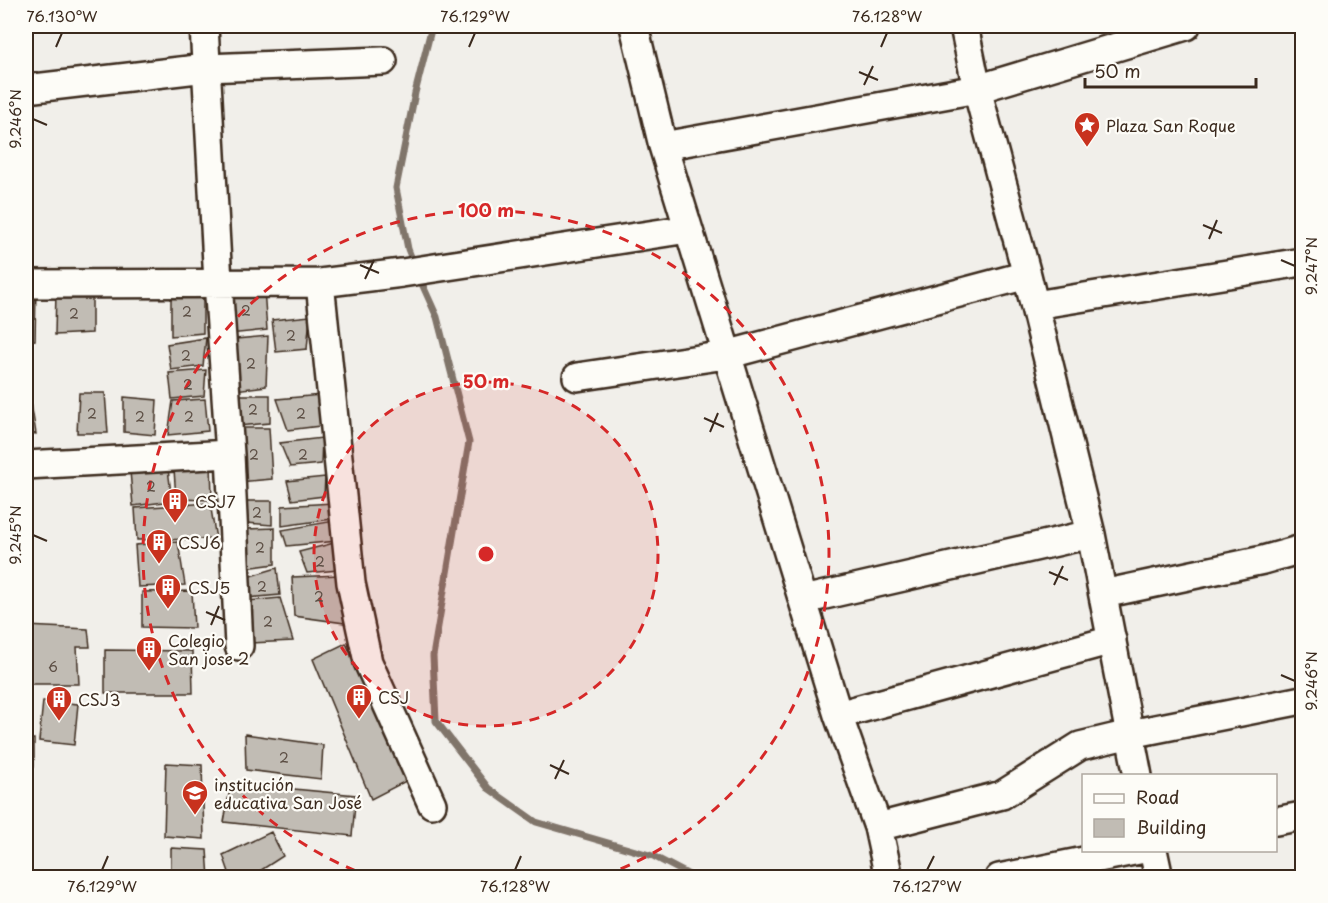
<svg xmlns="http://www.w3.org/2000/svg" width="1328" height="903" font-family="'Playpen Sans',sans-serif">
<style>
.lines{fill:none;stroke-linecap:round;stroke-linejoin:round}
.stream{stroke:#80746b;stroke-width:7}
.building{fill:#c1bcb4;stroke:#3b2a1e;stroke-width:1.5}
.street-casing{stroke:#3b2a1e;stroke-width:32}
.street{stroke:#fdfcf7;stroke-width:27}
.ticks{fill:none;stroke:#3b2a1e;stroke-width:2}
.ring{fill:none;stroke:#d62828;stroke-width:3;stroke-dasharray:10 8}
.labels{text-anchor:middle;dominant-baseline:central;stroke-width:4.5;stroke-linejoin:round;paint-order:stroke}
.number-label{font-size:14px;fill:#5c4e44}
.poi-label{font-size:16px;fill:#3b2a1e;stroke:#fdfcf7;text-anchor:start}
.centre{fill:#d62828;stroke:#fdfcf7;stroke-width:3}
.ring-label{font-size:18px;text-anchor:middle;font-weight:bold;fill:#d62828;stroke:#fdfcf7;stroke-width:4.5;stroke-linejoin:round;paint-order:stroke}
.neatline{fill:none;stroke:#3b2a1e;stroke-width:2}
.ticks-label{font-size:15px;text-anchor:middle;fill:#3b2a1e}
</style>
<rect width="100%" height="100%" fill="#f1efea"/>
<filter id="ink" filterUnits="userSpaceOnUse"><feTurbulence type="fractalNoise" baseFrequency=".0167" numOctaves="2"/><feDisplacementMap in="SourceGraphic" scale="12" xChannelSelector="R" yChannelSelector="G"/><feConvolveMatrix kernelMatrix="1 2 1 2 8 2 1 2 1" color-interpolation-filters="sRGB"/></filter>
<g filter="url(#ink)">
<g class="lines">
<path class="stream" d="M415,267L408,249L396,188L415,93L432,26
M419,277L437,317L469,442L433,656L436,721L488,788L536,822L653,856L695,878"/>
</g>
<path class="building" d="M203,287V333L171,336V289Z
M264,289L267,330L229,334L224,290Z
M36,290L35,340L26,341V291Z
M56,292H92V333L55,335Z
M310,316L307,349L276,352L272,320Z
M268,336L266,386L235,390L236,339Z
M206,338L203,366L171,370L167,344Z
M206,370L204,396L172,399L169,373Z
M26,383H28L36,434L26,433Z
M79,393H105L108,433H77Z
M236,395H270V423L237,426Z
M321,395L320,426L288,430L277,399Z
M124,397L157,400L155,435L124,432Z
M205,399L208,431L168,435L173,401Z
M237,428H269L272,479L239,482Z
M322,438L321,464L290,467L280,443Z
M211,463L212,500L176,499L174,469Z
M168,469L172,501L133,506L130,471Z
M325,477L324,496L292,500L287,481Z
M240,501H272V525L246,523Z
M210,503L216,539L137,540L135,508Z
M333,503L332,519L282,526V506Z
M334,521L337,541L287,546L282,530Z
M275,528V564L246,568L244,529Z
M178,542L185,585L138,587L135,545Z
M338,542V570L307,573L299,552Z
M277,568L280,595L246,598L244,578Z
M340,575L352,624L294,616L292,577Z
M192,591L194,628L142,627V592Z
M280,598L293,641L250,643L248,601Z
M26,626L88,629L90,647H77L79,684H29Z
M346,643L406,781L371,799L313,659Z
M105,650L192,651L193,693H105Z
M43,701L78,704L74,745L39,741Z
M245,734L323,745L321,779L246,770Z
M26,739H34V766H26Z
M166,763L202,765L204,839L164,836Z
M231,783L356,795L352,836L224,822Z
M271,832L283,856L249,878H231L223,855Z
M171,848L207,850L209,878H171Z"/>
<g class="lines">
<g class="street-casing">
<path id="street" d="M204,26L218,282L230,454L239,646
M634,26L663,146L838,715L878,827L889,878
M964,26L977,89L1027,275L1091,534L1138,776
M26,89L206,68L383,61
M663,146L977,89L1186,26
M320,283L351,583L368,662L432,804
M26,284L320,283L402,273L688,229
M1035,305L1302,262
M577,377L726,355L1027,275
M26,465L230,454
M1103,594L1263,560L1302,549
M803,600L1091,534
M838,715L1112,640
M1276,821L1302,816
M878,827L1002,795L1080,746L1130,734L1302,700
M1153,850L1159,878
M999,878L1139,850"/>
</g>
<use href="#street" class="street"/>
</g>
</g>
<path class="ticks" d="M56,47L62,33M469,47L475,33M881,47L887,33M859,72L878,80M864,85L873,66M33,119L47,125M1203,225L1222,233M1209,239L1217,220M1281,260L1295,266M360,265L379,273M365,279L374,260M704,418L724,427M710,432L718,413M33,535L47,541M1049,572L1068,580M1054,585L1063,566M206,612L225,620M211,625L219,606M1281,675L1295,681M550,765L569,774M555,779L564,760M102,870L108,856M515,870L521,856M927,870L934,856"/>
<circle cx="486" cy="554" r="172" fill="#d62828" fill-opacity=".12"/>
<g class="ring">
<circle cx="486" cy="554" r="172"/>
<path d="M372 877A343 343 0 1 1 600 877"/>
</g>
<defs>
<g id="sight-pin" transform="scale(1.35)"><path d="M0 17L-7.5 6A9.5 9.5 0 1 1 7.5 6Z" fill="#c8321e" stroke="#fdfcf7"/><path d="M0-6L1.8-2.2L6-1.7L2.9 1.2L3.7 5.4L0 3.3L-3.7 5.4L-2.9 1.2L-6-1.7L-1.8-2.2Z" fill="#fff"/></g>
<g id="building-pin" transform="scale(1.35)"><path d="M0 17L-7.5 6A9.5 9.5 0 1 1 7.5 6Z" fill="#c8321e" stroke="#fdfcf7"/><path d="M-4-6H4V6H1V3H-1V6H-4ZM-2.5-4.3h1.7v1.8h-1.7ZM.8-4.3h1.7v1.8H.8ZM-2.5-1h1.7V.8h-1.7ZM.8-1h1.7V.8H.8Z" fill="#fff"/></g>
<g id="school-pin" transform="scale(1.35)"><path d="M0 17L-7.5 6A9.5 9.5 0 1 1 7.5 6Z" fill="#c8321e" stroke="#fdfcf7"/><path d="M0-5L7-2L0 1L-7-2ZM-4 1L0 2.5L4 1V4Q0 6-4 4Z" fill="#fff"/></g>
</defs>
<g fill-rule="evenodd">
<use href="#sight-pin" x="1087" y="125"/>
<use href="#building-pin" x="175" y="501"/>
<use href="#building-pin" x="159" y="542"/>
<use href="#building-pin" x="168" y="587"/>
<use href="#building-pin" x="149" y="649"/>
<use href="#building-pin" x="359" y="697"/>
<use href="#building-pin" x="59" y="699"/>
<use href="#school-pin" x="195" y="793"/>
</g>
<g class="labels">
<g class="number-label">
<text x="246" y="310">2</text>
<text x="187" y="311">2</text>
<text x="74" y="313">2</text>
<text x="291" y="335">2</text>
<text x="186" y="355">2</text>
<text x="251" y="363">2</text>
<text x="188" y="384">2</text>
<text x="253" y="409">2</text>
<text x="92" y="413">2</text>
<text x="301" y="413">2</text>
<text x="140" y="416">2</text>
<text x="189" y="416">2</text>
<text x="254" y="454">2</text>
<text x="303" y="454">2</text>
<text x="151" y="486">2</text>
<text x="257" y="512">2</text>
<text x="260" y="547">2</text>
<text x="320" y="561">2</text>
<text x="262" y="586">2</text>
<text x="319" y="596">2</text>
<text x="268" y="621">2</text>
<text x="53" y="666">6</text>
<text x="284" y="757">2</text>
</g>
<g class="poi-label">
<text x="1106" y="125">Plaza San Roque</text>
<text x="195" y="501">CSJ7</text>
<text x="178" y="542">CSJ6</text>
<text x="188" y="587">CSJ5</text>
<text x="168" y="640">Colegio<tspan x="168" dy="18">San jose 2</tspan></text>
<text x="378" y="697">CSJ</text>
<text x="78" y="699">CSJ3</text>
<text x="214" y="784">institución<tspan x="214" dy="18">educativa San José</tspan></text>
</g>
</g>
<circle cx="486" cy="554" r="9" class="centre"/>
<g class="ring-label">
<text x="486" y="217">100 m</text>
<text x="486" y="388">50 m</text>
</g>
<rect width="1328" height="903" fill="none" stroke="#fdfcf7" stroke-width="66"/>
<rect x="1082" y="774" width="195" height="78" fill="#fdfcf7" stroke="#afa8a0" stroke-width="1.5"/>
<rect x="1094" y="794" width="30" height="9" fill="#fdfcf7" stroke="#afa8a0" stroke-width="1.5"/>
<text x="1136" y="804" font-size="18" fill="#3b2a1e">Road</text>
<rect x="1094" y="819" width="30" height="18" fill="#c1bcb4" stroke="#afa8a0" stroke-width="1.5"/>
<text x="1136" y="834" font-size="18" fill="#3b2a1e">Building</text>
<path d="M1085 78v9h171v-9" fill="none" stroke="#3b2a1e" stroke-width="3"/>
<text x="1094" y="78" font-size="18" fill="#3b2a1e" stroke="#fdfcf7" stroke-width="4.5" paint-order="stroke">50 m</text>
<rect x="33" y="33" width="1262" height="837" class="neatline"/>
<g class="ticks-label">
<text x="62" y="22">76.130°W</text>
<text x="475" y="22">76.129°W</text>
<text x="887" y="22">76.128°W</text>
<text transform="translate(16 119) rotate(-90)" y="5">9.246°N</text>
<text transform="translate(1312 266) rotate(-90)" y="5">9.247°N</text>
<text transform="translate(16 535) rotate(-90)" y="5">9.245°N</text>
<text transform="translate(1312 681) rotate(-90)" y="5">9.246°N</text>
<text x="102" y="892">76.129°W</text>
<text x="515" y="892">76.128°W</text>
<text x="927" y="892">76.127°W</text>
</g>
</svg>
